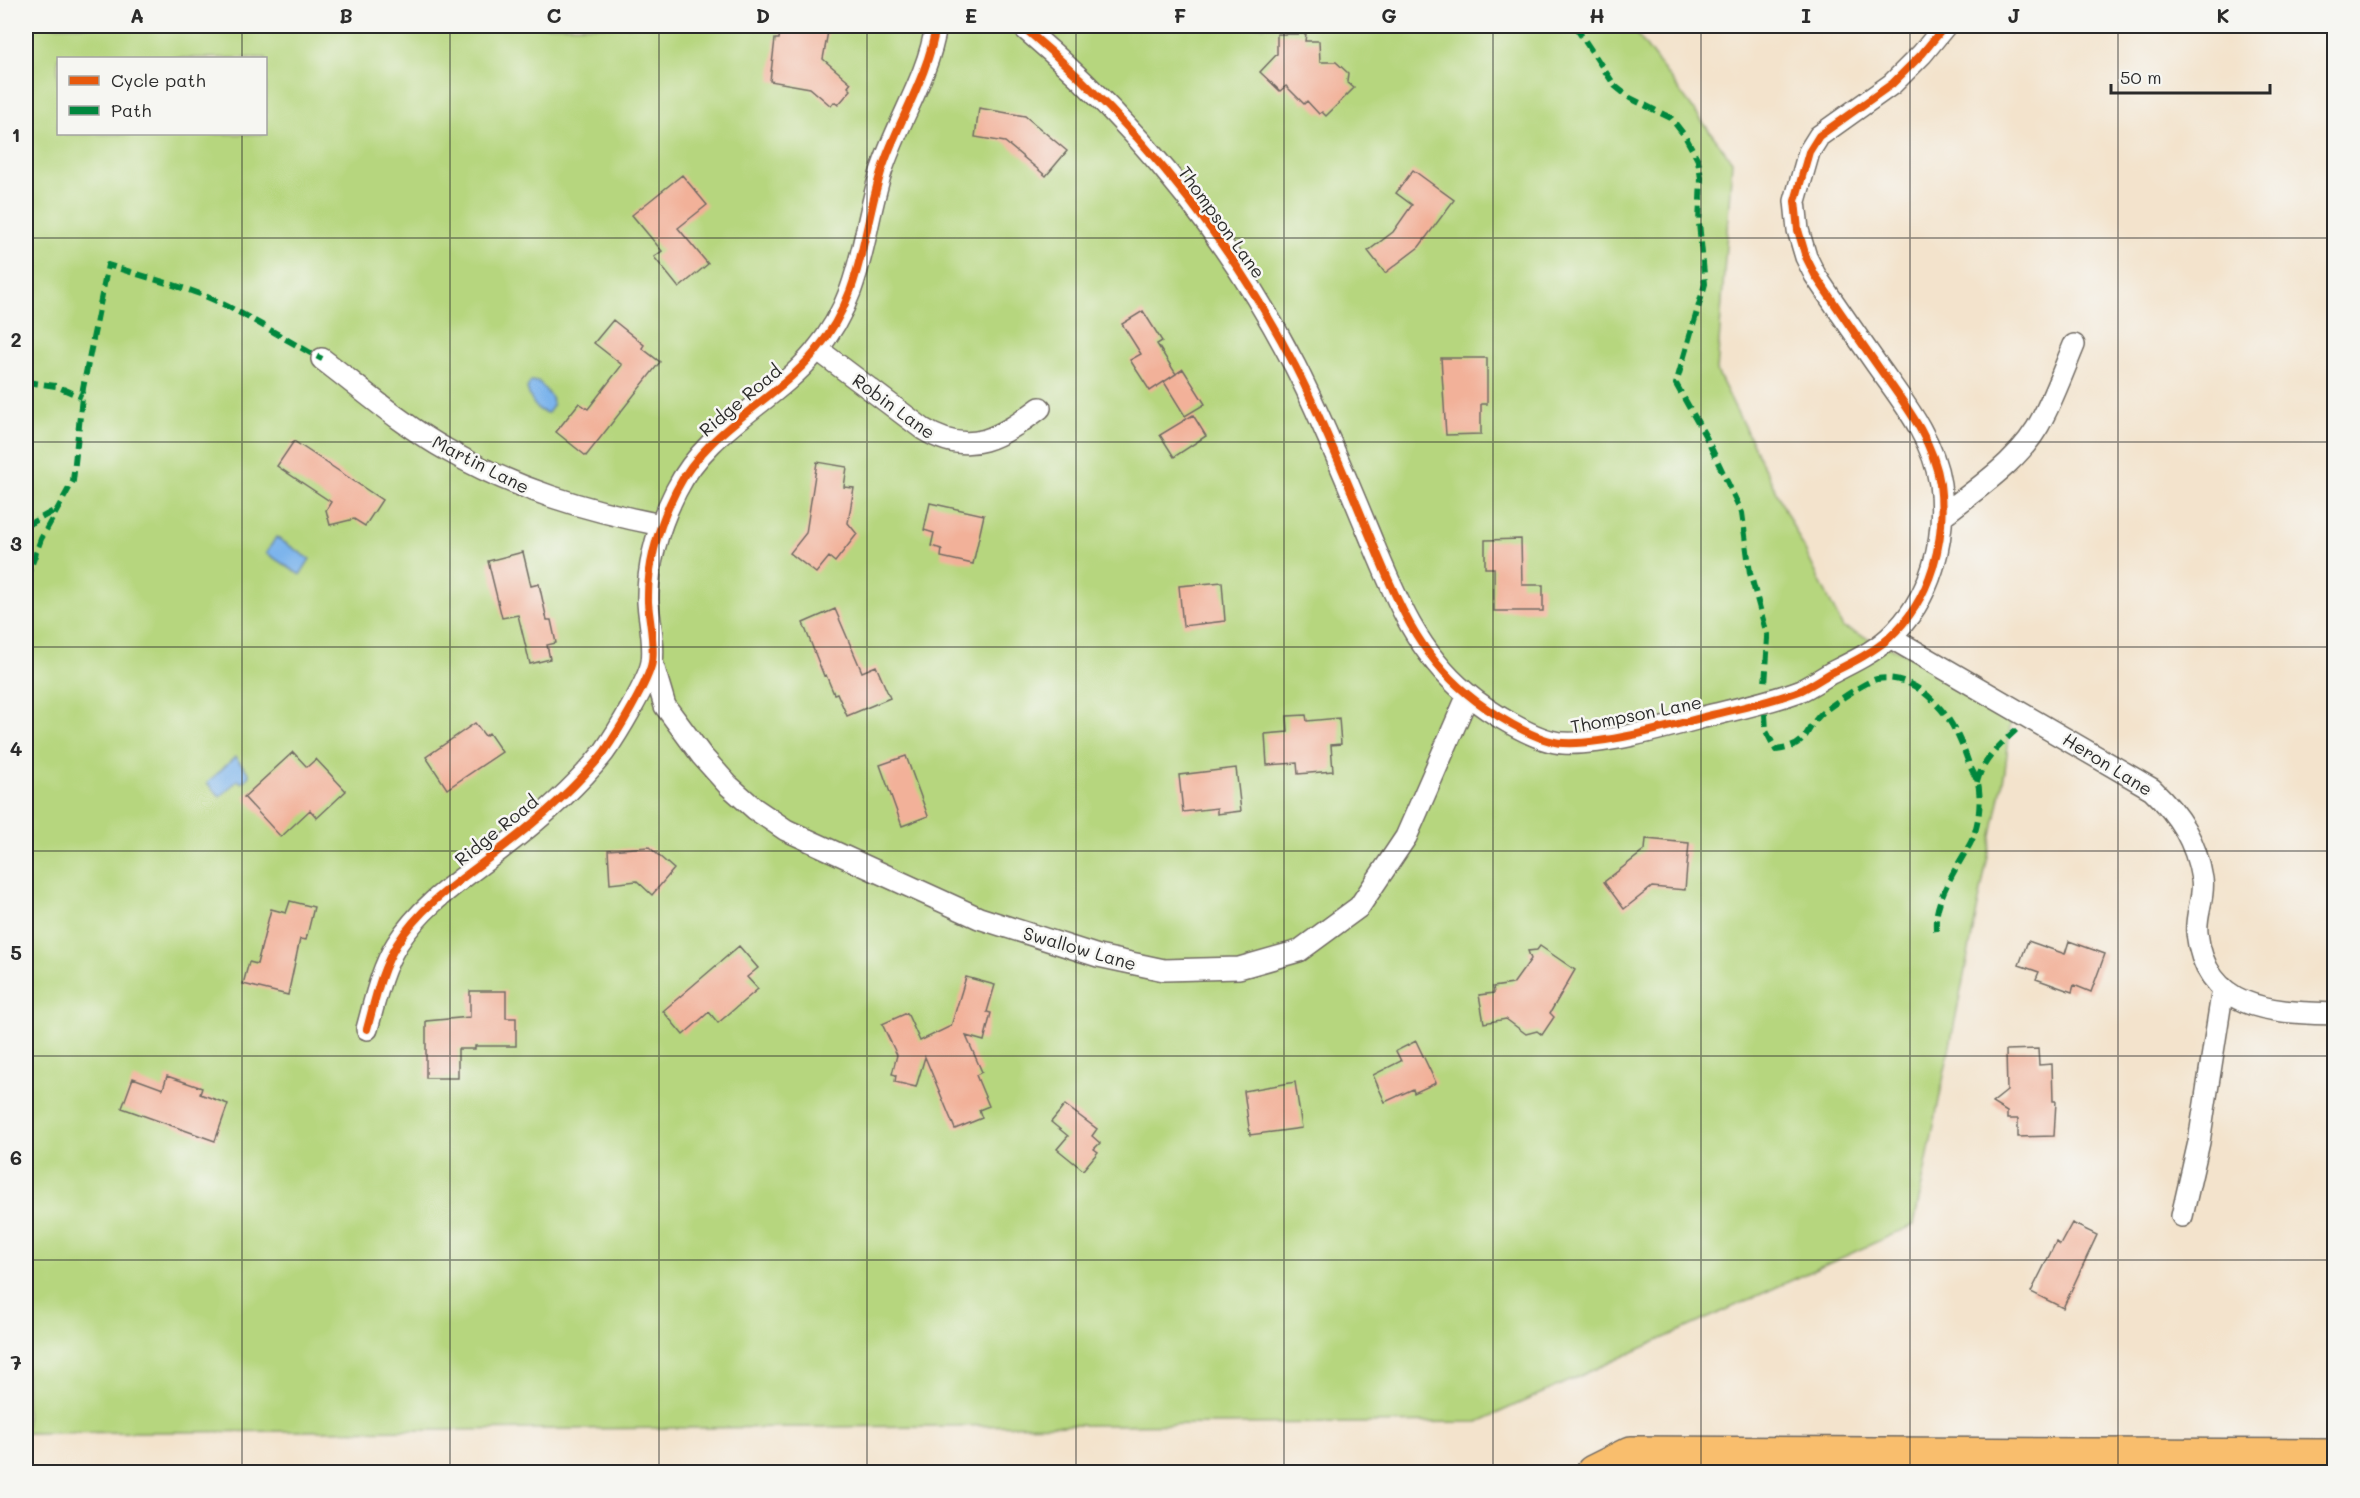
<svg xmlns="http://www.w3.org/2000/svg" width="2360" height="1498" font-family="Mali,sans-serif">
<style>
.green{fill:#b6d67e;stroke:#708054;stroke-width:1.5;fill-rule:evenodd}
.water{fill:#7bb4ec;stroke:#53708c;stroke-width:1.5}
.building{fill:#f2b199}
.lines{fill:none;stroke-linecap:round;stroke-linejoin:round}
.street-casing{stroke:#716b63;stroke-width:24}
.primary-casing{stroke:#716b63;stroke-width:36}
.street{stroke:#fff;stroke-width:21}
.primary{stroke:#f9be6d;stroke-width:33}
.quiet{stroke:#00873e;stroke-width:6;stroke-dasharray:12 6;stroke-linecap:butt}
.cycleway-casing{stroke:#f6f6f2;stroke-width:11}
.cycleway{stroke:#e8590c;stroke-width:8}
.grid{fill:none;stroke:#2b2b2b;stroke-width:1.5;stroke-opacity:0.55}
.labels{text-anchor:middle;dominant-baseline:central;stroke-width:5;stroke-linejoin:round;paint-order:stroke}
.street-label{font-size:18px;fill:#2b2b2b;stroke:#f6f6f2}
.neatline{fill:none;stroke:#2b2b2b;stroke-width:2}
.grid-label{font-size:20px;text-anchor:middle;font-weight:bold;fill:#2b2b2b}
</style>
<rect width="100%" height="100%" fill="#f6f6f2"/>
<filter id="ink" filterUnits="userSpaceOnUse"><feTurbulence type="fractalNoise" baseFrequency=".0167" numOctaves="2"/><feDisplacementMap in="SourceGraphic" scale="12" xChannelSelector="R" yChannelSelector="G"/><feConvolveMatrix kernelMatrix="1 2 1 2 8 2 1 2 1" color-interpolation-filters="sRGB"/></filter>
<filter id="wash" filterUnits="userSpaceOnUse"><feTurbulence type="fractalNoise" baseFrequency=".008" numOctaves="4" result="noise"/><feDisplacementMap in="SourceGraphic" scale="24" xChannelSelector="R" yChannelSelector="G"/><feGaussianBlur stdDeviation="1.35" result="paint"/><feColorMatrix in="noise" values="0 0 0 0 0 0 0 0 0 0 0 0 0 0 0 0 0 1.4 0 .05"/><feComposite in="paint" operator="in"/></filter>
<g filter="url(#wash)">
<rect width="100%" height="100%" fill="#f3e3cc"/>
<path class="green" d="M26,26H1631L1732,161L1717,371L1843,628L1956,674L2011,719L2005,771L1914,1225L1478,1422L26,1433ZM58,58H266V134H58Z"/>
<path class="water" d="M531,381L539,382L552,398L553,406L548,413C536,412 530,399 527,388Z
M276,537L310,559L300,575L266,553Z
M235,757L249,773V776L242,783L238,780L220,797L207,783Z"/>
<g id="blocks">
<path class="building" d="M781,26H829L823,59L851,83L848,87L851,90L838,105L834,102L831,106L810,88L770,81L775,39H779Z
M1277,34H1306L1305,41H1319L1320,62H1336L1348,73L1347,82L1354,88L1326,116L1322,112L1319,114L1307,101L1304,104L1286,86L1280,91L1260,72L1277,54Z
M979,108L1025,116L1067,151L1046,176L1005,142L975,137Z
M1413,170L1454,200L1419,247L1385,273L1368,251L1393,232L1412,205L1396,193Z
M682,175L707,205L678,228L708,264L679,288L654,257L662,251L632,215Z
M1143,311L1162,341L1157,344L1176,374L1150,391L1130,360L1141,354L1122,324Z
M613,320L644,345L642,348L660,362L586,456L556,432L579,403L588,409L622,365L594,343Z
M1441,358H1487V404H1481V434L1446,435Z
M1183,369L1205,404L1185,416L1164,382Z
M1193,415L1206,436L1174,457L1160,435Z
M294,441L382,500L365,526L354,519L330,525L326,510L331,502L277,466Z
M817,462L847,467L844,487L854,488L848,523L857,534L835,562L829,557L816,573L790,553L806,533Z
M930,503L984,515L973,564L941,557L942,549L931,546L934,533L924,530Z
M1521,539L1522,585H1543V611H1494V568H1485V540Z
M523,552L531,586L539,584L547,620H551L556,643L547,645L550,659L530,664L518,615L502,618L488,561Z
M1222,582L1225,621L1183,626L1179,586Z
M835,609L862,672L876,666L890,698L847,716L837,693L834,694L826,675L824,676L803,623Z
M1306,715L1307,721L1339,718L1341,744L1331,745L1333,771L1298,774L1297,763L1267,765L1265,734L1288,732L1287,716Z
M475,723L485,736L489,733L502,752L447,789L426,757Z
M293,752L307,767L316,759L346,791L317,818L310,810L281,837L244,797Z
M906,756L928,816L902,826L880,765Z
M1236,768L1241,811L1217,814V808L1183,812L1179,775Z
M1646,839L1689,843L1685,890L1652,887L1624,909L1604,882L1645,850Z
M649,847L674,869L652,895L637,881L610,884L608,850Z
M290,901L314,907L306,940L300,939L288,995L243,984L249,962L257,964L271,909L286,913Z
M2028,941L2065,954L2069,941L2105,954L2091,992L2074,985L2072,992L2036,979L2039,972L2019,965Z
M739,946L758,968L747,977L758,989L718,1023L709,1012L683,1035L663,1011Z
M1540,946L1575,970L1550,1013L1554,1017L1542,1035L1537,1031L1526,1034L1506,1019L1484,1023L1479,995L1494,993L1493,987L1513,984L1531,959L1528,951L1537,950Z
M966,977L995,985L987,1012L991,1013L984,1041L966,1036L982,1072L976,1075L989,1106L979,1110L982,1118L955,1129L925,1057L916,1087L895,1082L896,1075L892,1074L897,1055L882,1024L907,1013L920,1041L951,1026Z
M470,991H506V1018H516V1046H475V1049H458V1078H426V1021L470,1017Z
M1416,1041L1436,1083L1414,1093L1413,1089L1385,1102L1373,1075L1401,1061L1396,1051Z
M2038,1049L2039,1065L2052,1064L2053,1101H2056L2054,1136L2018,1137V1119H2007V1112L1992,1103L2007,1091L2006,1050Z
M167,1076L202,1088L200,1094L228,1104L215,1141L122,1108L133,1078L163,1089Z
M1295,1082L1302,1128L1250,1135L1244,1091Z
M1065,1105L1097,1129L1092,1136L1100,1143L1094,1149L1098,1152L1083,1170L1057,1149L1068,1136L1051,1122Z
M2072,1223L2097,1235L2063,1308L2031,1292L2056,1242L2060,1245Z"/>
</g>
</g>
<g filter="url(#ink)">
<use href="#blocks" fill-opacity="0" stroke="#716b63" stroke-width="1.5"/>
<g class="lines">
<g class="street-casing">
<path id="street" d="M1022,26C1134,121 1228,236 1295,366C1322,419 1344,474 1367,529C1392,589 1414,650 1466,693C1487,711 1536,742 1563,743C1603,745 1664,728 1704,717C1736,709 1771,702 1802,690C1812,685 1821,679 1831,673C1851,663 1872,653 1889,638C1931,600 1947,539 1940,484C1933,438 1903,402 1877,365C1856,335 1835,305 1815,275L1806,257L1798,230L1795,201L1809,152L1819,136L1892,84L1922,54L1945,26
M817,349L923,429C970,458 1001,437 1040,408
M322,359C363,390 402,425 447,450C515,489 585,510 661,525
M1942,516C1977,488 2023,459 2043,417C2055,394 2064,369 2074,345
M1890,637L2152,789C2179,815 2196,841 2202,879C2205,897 2195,914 2197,933C2206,1012 2274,1012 2334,1014
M652,662L665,706L702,756L728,785L755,809L786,830L979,918L1098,956L1164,970L1239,968L1299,951L1359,907L1406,837L1468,695
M367,1029C375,1000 381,970 397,944C423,903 461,880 498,851C536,822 575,789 604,752C616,735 649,681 652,662C655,643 649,620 648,602C647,564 659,525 676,491C708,427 772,404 815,352C863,294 861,238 881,172C897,122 928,78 936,26
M2182,1216L2199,1142L2223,988"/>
</g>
<g class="primary-casing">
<path id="primary" d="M1593,1472L1631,1453L2334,1456"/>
</g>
<use href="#street" class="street"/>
<use href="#primary" class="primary"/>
<path class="quiet" d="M1575,26L1615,86L1630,98L1671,118L1685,136L1698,160L1701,178L1699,223L1705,284L1676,384L1706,437L1742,513L1750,573L1768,638L1765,685
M26,382L56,386L82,397
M26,526L57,509
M26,580L41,539L73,481L83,388L108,265C138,275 170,283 200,294C243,311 281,338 322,359
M1765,714L1766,731L1776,750C1809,746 1802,734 1820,715C1828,707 1866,681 1877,679C1901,675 1922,688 1937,705C1952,720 1961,741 1968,761C1971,770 1979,780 1979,790C1981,806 1978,829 1970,844C1956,869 1930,905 1937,935
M1977,782C1983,759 2002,743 2019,727"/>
<g class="cycleway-casing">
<path id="cycleway" d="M1022,26C1134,121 1228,236 1295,366C1322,419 1344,474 1367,529C1392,589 1414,650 1466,693C1487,711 1536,742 1563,743C1603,745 1664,728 1704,717C1736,709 1771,702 1802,690C1812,685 1821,679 1831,673C1851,663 1872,653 1889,638C1931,600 1947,539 1940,484C1933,438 1903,402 1877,365C1856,335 1835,305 1815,275L1806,257L1798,230L1795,201L1809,152L1819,136L1892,84L1922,54L1945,26
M367,1029C375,1000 381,970 397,944C423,903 461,880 498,851C536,822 575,789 604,752C616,735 649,681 652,662C655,643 649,620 648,602C647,564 659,525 676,491C708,427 772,404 815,352C863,294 861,238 881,172C897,122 928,78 936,26"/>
</g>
<use href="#cycleway" class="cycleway"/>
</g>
</g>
<path class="grid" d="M242,26V58M450,26V1472M659,26V1472M867,26V1472M1076,26V1472M1284,26V1472M1493,26V1472M1701,26V1472M1910,26V1472M2118,26V1472M242,134V1472M26,238H2334M26,442H2334M26,647H2334M26,851H2334M26,1056H2334M26,1260H2334"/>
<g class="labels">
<g class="street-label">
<text transform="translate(1222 222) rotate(54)">Thompson Lane</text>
<text transform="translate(740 400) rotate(-40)">Ridge Road</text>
<text transform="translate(894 406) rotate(36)">Robin Lane</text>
<text transform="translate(481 464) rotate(27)">Martin Lane</text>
<text transform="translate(1636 714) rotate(-11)">Thompson Lane</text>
<text transform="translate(2108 764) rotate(32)">Heron Lane</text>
<text transform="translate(496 830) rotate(-39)">Ridge Road</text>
<text transform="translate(1080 948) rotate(16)">Swallow Lane</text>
</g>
</g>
<rect width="2360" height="1498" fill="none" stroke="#f6f6f2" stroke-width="66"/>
<rect x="57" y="57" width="210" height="78" fill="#f6f6f2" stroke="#a5a5a2" stroke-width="1.5"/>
<rect x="69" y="76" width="30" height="9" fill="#e8590c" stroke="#a5a5a2" stroke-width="1.5"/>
<text x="111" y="87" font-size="18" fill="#2b2b2b">Cycle path</text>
<rect x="69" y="106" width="30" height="9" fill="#00873e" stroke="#a5a5a2" stroke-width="1.5"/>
<text x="111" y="117" font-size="18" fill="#2b2b2b">Path</text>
<path d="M2111 84v9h159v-9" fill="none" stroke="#2b2b2b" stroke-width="3"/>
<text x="2120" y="84" font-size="18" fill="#2b2b2b" stroke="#f6f6f2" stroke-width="4.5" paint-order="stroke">50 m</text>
<rect x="33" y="33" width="2294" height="1432" class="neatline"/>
<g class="grid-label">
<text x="137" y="23">A</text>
<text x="346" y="23">B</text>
<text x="554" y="23">C</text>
<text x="763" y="23">D</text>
<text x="971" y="23">E</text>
<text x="1180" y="23">F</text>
<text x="1389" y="23">G</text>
<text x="1597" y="23">H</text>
<text x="1806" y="23">I</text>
<text x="2014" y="23">J</text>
<text x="2223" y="23">K</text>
<text x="16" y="142">1</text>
<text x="16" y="347">2</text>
<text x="16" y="551">3</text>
<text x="16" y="756">4</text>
<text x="16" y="960">5</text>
<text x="16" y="1165">6</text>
<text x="16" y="1370">7</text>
</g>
</svg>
